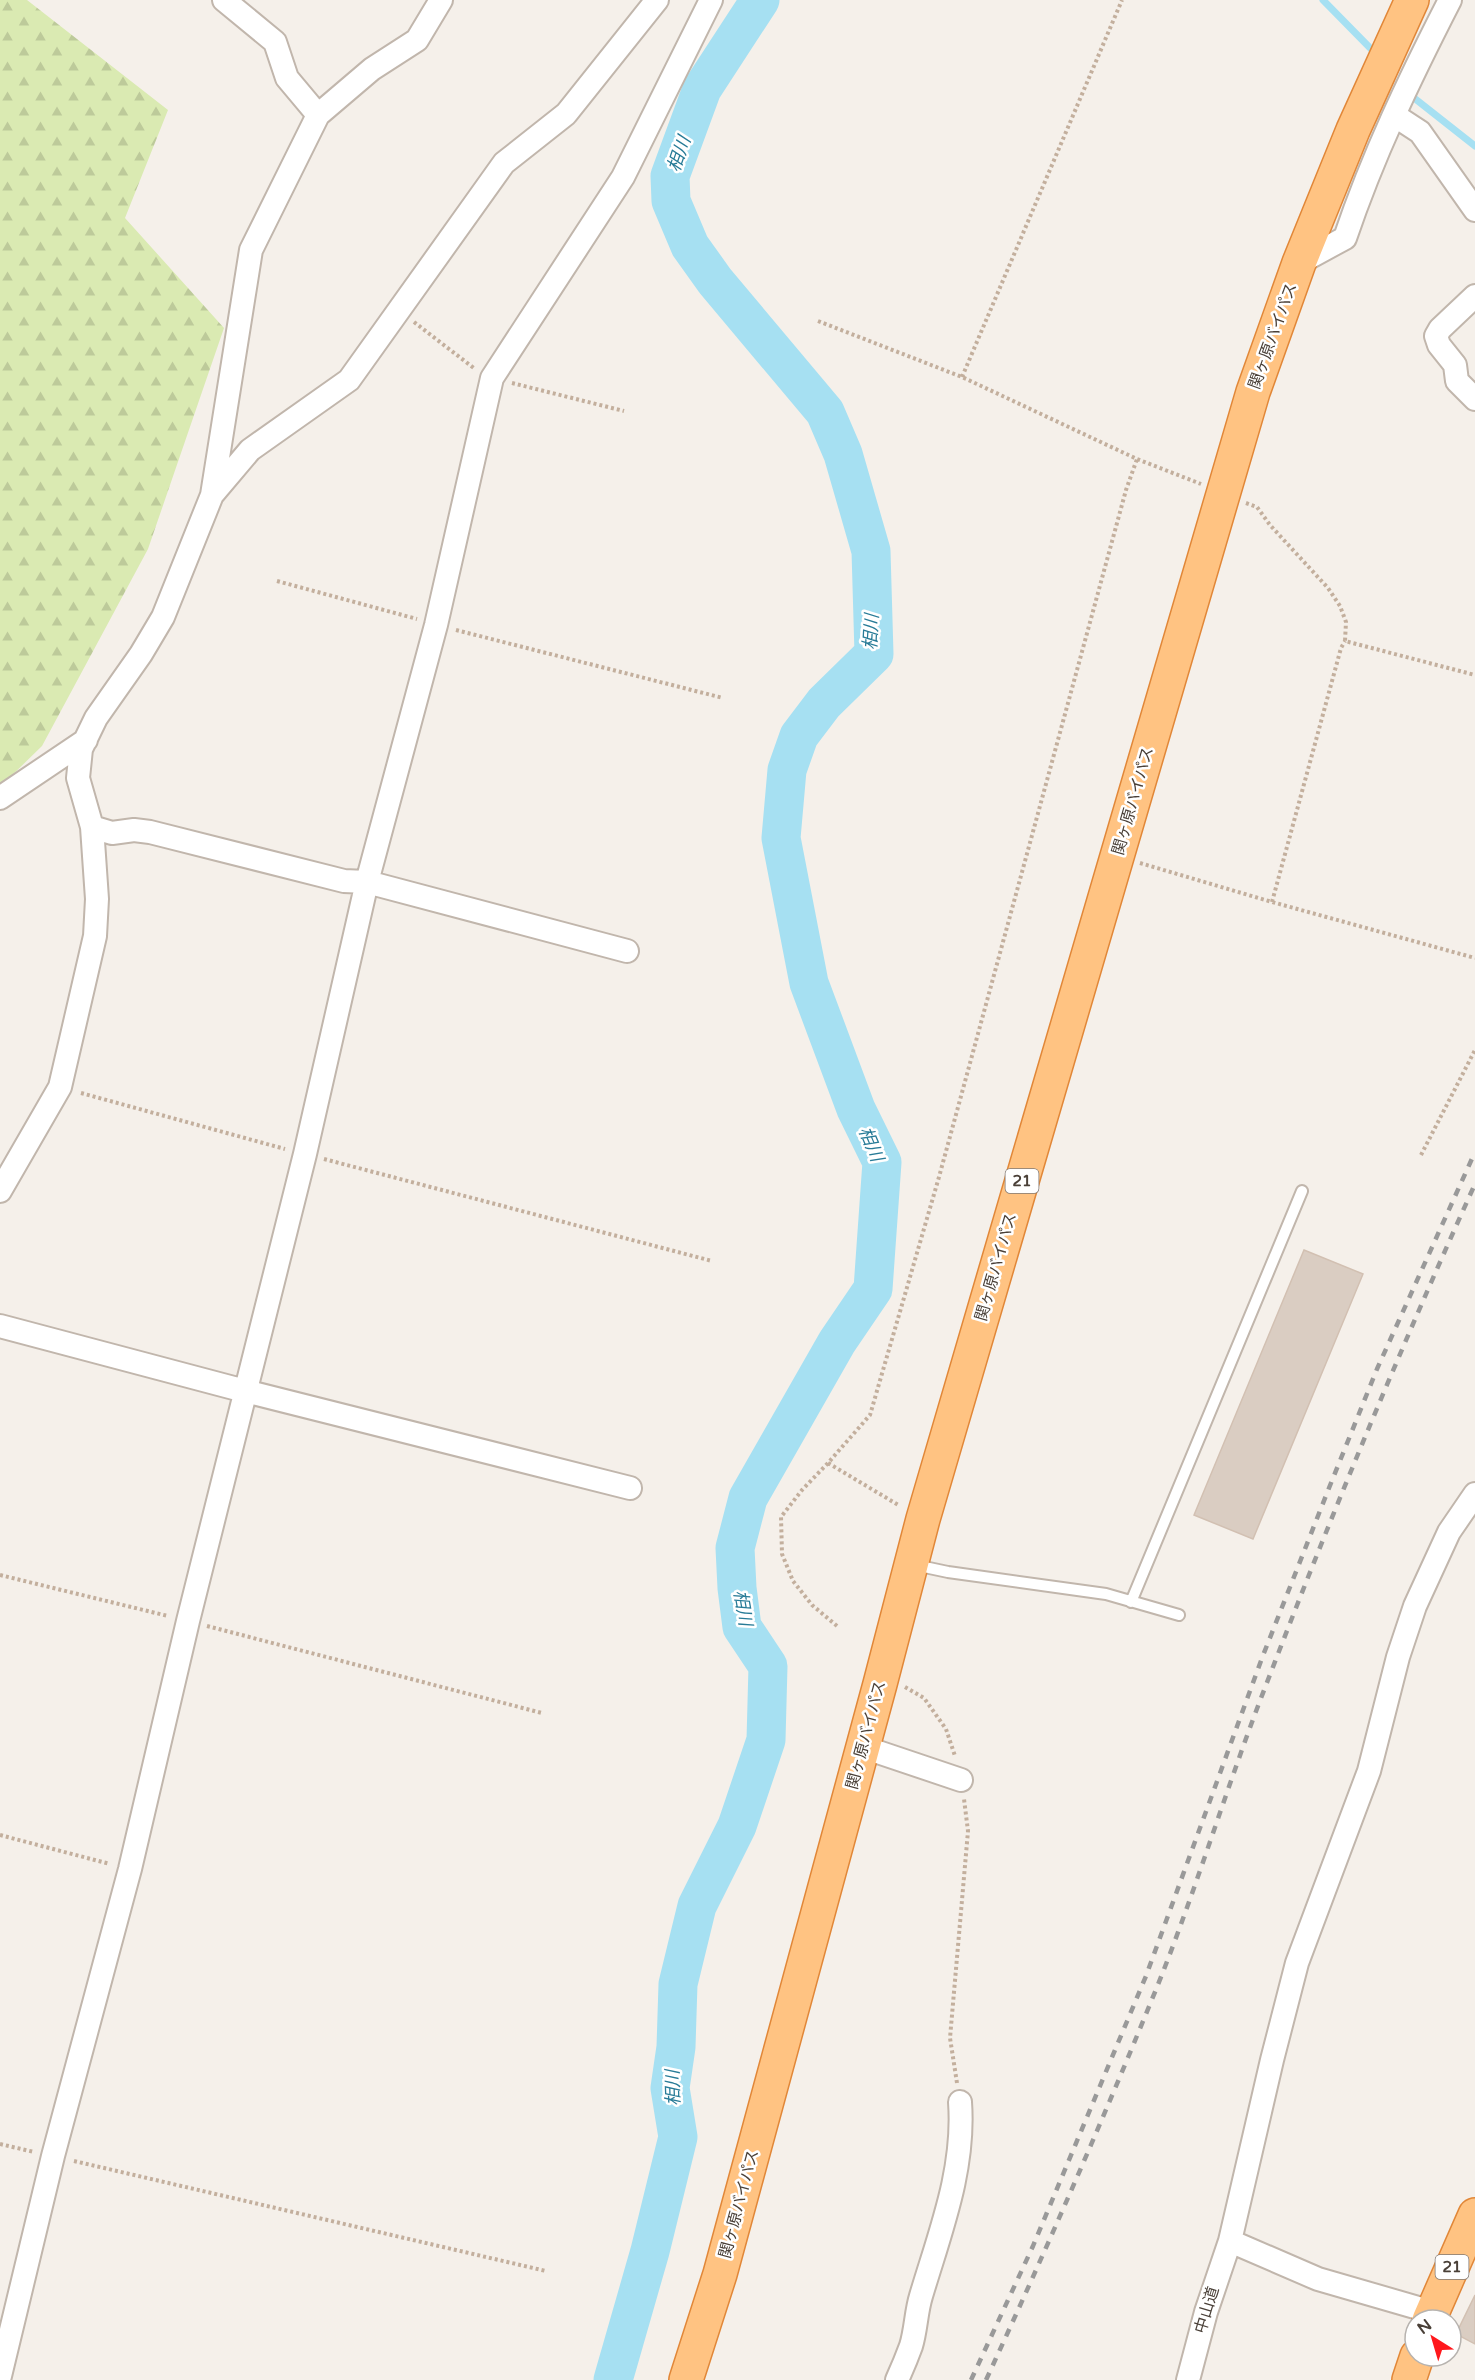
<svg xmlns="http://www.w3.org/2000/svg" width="1475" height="2380" font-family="'Varela Round','Noto Sans JP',sans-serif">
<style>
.forest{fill:url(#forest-firs)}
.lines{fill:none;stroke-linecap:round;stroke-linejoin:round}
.stream{stroke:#a6e0f2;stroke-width:7}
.river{stroke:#a6e0f2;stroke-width:39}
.building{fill:#dacdc2;stroke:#d2c0b2;stroke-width:1.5}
.service-casing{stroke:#c1b6ac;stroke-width:14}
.minor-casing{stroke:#c1b6ac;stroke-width:26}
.trunk-casing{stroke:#e18738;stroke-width:36}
.path{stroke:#c3af9d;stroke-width:4;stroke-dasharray:3 3;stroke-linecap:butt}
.service{stroke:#fff;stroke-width:10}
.minor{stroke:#fff;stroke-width:22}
.trunk{stroke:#ffc382;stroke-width:33}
.rail{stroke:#999;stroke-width:4.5;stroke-dasharray:8 8;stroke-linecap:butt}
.labels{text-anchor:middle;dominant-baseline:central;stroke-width:5;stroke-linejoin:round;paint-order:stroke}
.shield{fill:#fff;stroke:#807974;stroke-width:1.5}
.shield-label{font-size:15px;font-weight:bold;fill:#4a4038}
.street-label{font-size:16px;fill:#4a4038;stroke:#fff}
.water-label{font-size:18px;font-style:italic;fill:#277b97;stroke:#fff}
</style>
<defs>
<pattern id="forest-firs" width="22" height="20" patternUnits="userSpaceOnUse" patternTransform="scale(1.5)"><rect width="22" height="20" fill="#daeab2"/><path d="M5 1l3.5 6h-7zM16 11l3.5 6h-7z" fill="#bdca9a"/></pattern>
</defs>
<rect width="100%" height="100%" fill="#f5f0ea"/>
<path class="forest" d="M0,0H27L168,110L125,218L224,328L148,549L42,746L0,787Z"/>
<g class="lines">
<path class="stream" d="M1323,0L1377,55
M1409,94L1475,146"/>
<path class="river" d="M613,2380L650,2251L678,2137L670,2088L676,2047L678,1984L697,1906L737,1826L766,1740L768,1666L742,1627L737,1588L735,1548L748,1498L837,1342L873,1289L882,1162L856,1109L809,983L781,838L787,770L799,736L824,703L874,654L871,551L843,454L825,412L715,281L690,246L671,201L670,176L702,89L760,0"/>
</g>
<path class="building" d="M1304,1250L1363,1274L1253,1539L1194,1515Z
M1475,2295V2344L1456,2334Z"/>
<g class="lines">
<g class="service-casing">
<path id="service" d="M915,1565L948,1572L1106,1594L1179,1615
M1131,1602L1302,1191"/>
</g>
<g class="minor-casing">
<path id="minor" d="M224,0L275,42L287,78L318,115
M1394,115L1420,132L1475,210
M1299,263L1345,238C1373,155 1410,78 1450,0
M1475,296L1440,329L1436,336L1439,345L1455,365L1457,381L1475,399
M212,495L250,450L349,380L504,163L566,114L657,0
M0,798L86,740
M92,827L112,833L134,830L150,832L344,881L367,882L627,951
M0,1191L60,1087L95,936L97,899L92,827L78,778L81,749L96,718L141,654L163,617L212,495L251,250L318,115L372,69L417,40L441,0
M0,1326L245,1391L630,1488
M863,1747L961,1780
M1230,2241L1318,2279L1432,2312
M0,2376L53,2156L130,1869L188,1621L305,1154L367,882L436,625L492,378L623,177L711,0
M897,2380C902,2369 907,2357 911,2346C916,2330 916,2312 921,2296C940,2232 965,2170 960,2102
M1188,2380L1206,2312L1230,2241L1272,2060L1297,1963L1369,1771L1398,1657L1415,1606L1449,1532L1475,1494"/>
</g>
<g class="trunk-casing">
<path id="trunk" d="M1429,2320L1475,2215
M686,2380L720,2274L880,1684L923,1519L1253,392L1299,263L1353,130L1412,0
M1409,2380L1417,2356"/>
</g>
<path class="path" d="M818,321L962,377L1137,459L1201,484
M414,322L475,369
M962,377L1122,0
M512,383L624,411
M1246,503L1257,507L1270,525L1328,588L1340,606L1346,622L1345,641L1475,675
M277,581L417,619
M456,630L723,698
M1140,863L1272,902L1475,958
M1272,902L1341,648L1345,641
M81,1093L285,1149
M1421,1155L1475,1050
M324,1159L712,1261
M828,1463L900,1506
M0,1575L168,1616
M207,1626L542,1713
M837,1626L812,1605L793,1581L782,1554L781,1517L802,1490L828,1463L870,1415L939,1177L1126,490L1137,459
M905,1687L924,1698L946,1729L955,1756
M0,1835L110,1864
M957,2083L950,2038L968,1831L964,1799
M0,2144L34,2152
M74,2161L546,2271"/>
<use href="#service" class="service"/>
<use href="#minor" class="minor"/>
<use href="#trunk" class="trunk"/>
<path class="rail" d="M971,2380L1033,2246L1146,1976L1262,1658L1329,1488L1377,1369L1475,1152
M986,2380C1046,2250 1103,2120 1157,1987C1194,1895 1223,1799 1258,1706C1325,1530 1397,1356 1475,1184"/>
</g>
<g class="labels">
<g class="shield">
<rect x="1005.5" y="1169" width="33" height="24" rx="4.5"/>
<rect x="1435.5" y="2255" width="33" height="24" rx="4.5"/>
</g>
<g class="shield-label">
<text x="1022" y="1181">21</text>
<text x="1452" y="2267">21</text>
</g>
<g class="street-label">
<text transform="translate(1273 336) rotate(-70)">関ヶ原バイパス</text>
<text transform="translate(1133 801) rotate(-74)">関ヶ原バイパス</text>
<text transform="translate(996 1267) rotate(-74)">関ヶ原バイパス</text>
<text transform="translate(866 1735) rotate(-75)">関ヶ原バイパス</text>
<text transform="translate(739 2204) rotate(-75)">関ヶ原バイパス</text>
<text transform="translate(1207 2310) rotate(-73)">中山道</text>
</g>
<g class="water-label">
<text transform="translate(679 154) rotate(-71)">相川</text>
<text transform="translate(871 632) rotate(-87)">相川</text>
<text transform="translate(871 1144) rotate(67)">相川</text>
<text transform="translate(743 1608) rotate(80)">相川</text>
<text transform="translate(673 2088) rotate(-92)">相川</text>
</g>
</g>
<g transform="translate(1433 2338) rotate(323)"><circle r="28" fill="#ffffff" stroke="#b7b3af" stroke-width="1.5"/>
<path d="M0-4.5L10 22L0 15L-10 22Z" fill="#ff181c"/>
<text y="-9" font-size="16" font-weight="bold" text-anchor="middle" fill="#4a4038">N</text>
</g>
</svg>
